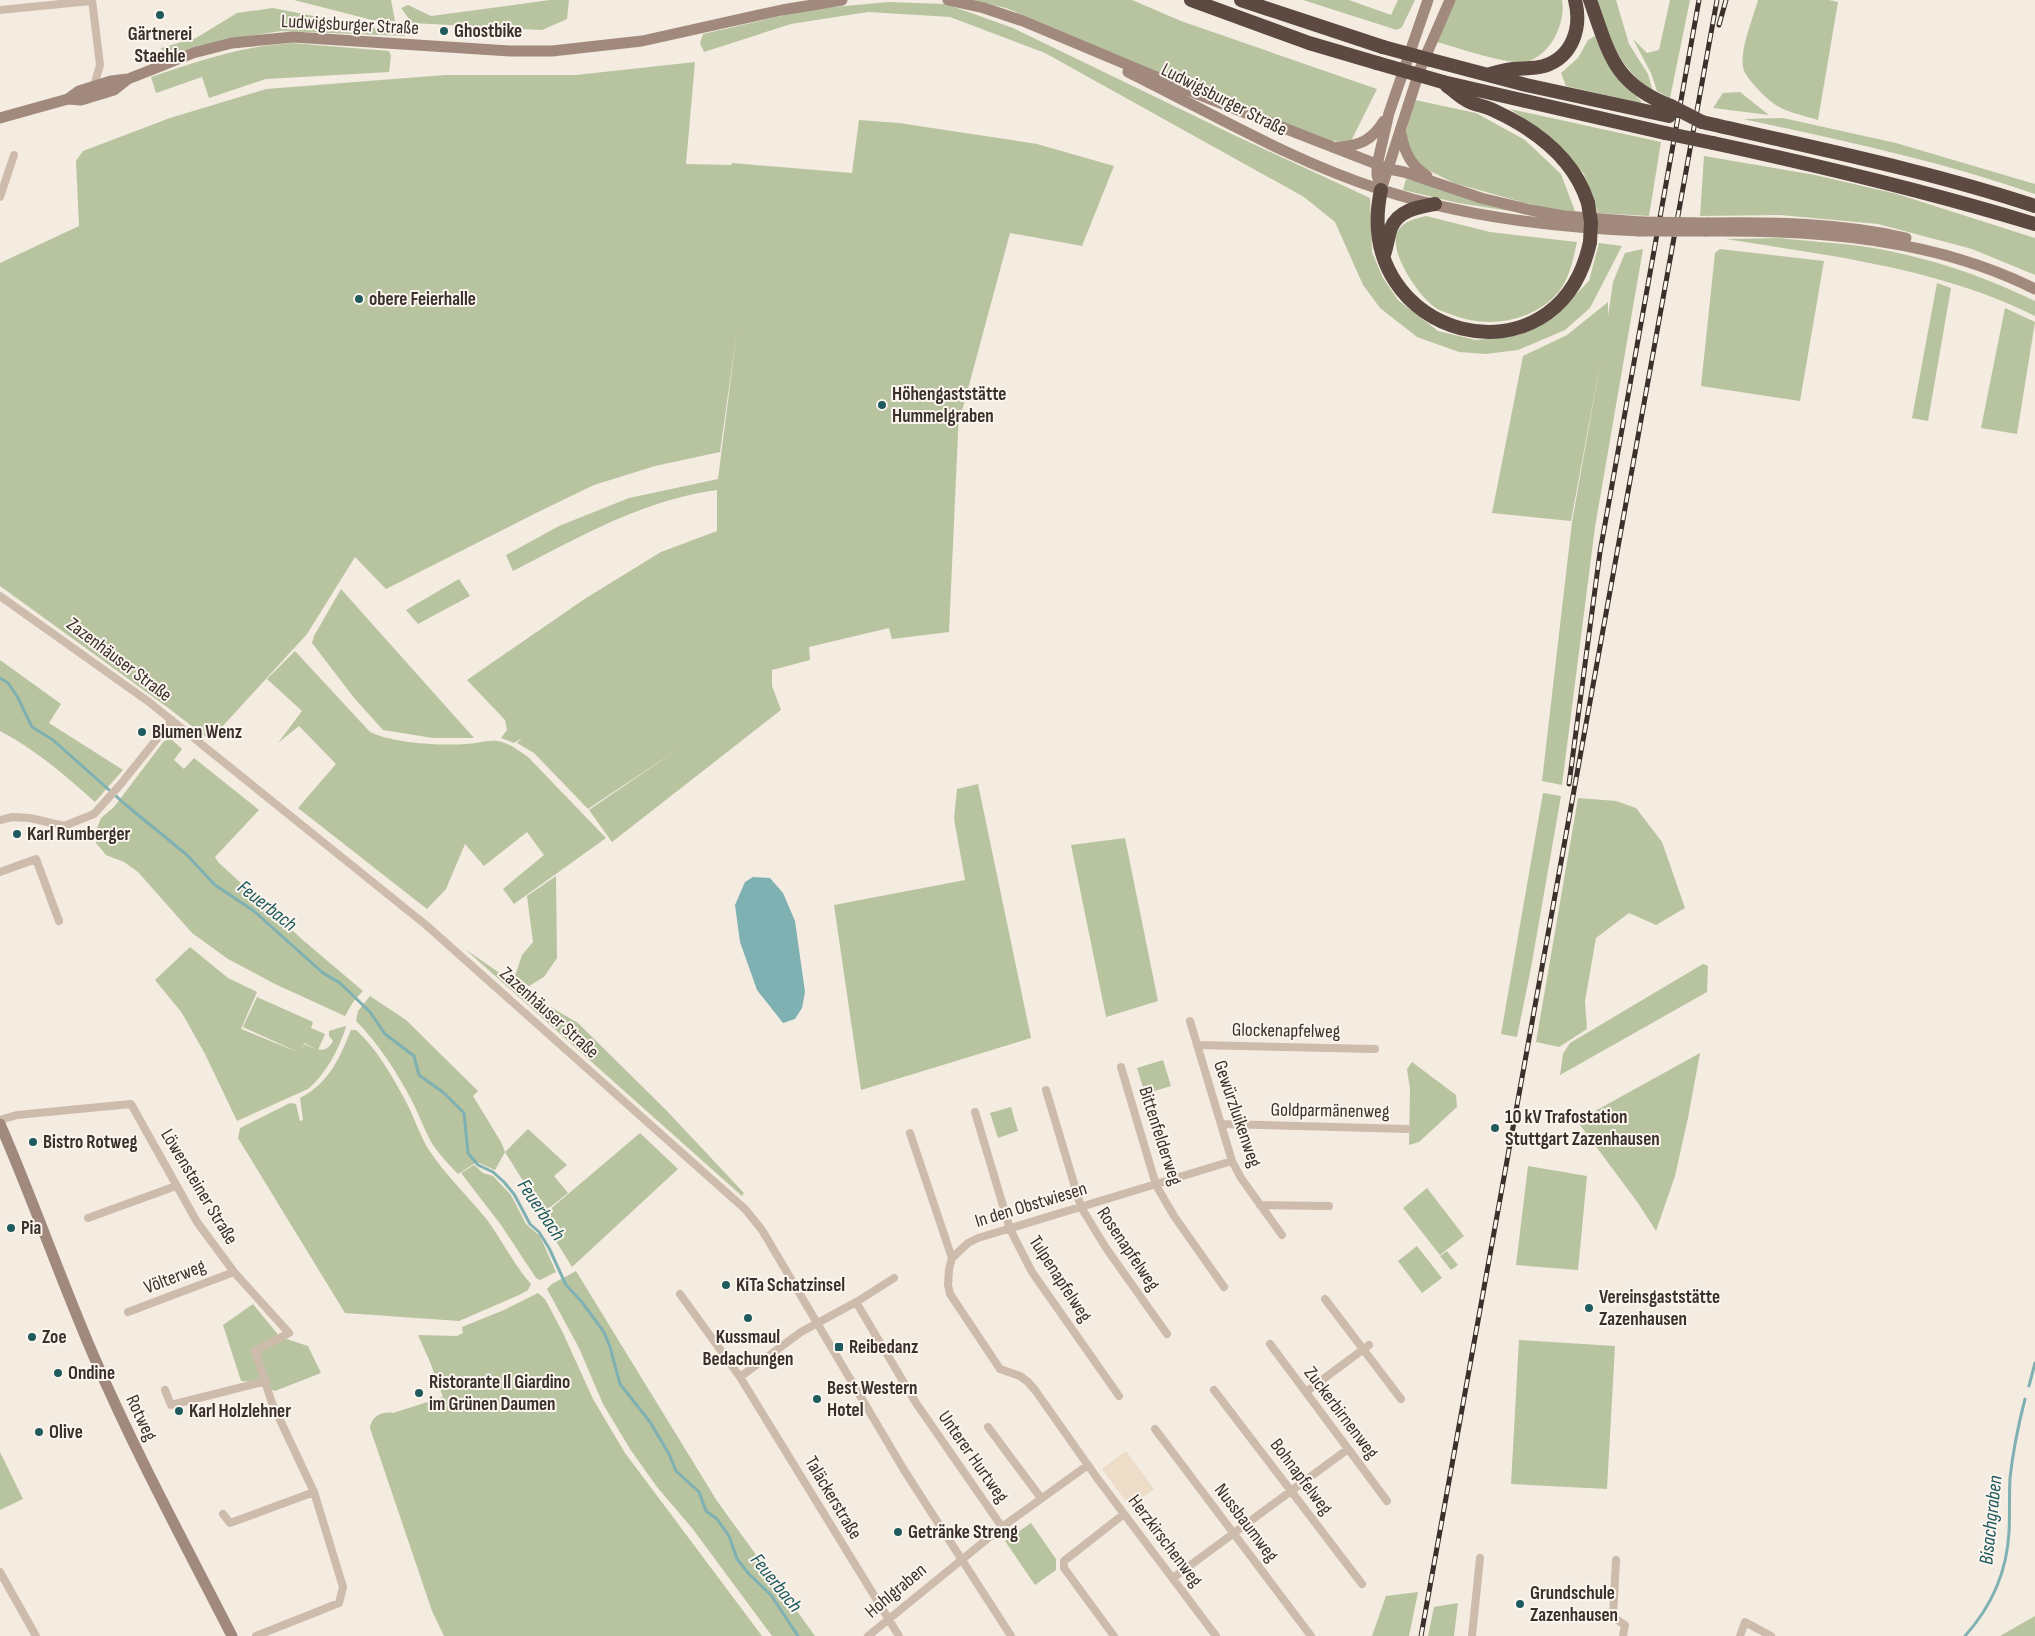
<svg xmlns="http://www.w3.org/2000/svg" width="2035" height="1636" font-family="'Sofia Sans Condensed',sans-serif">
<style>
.green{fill:#b8c4a0}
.plaza{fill:#ecdcc8}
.water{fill:#7fb0b2}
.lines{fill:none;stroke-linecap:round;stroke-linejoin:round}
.stream{stroke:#7fb0b2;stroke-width:3}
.street{stroke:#cdbbac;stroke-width:8}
.secondary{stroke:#a18a7d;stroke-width:11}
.highway{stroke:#5c4a42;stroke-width:14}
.rail-casing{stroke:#3b302b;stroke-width:5}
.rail{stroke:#fbf5ee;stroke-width:3;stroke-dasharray:9;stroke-linecap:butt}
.secondary-bridge{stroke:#a18a7d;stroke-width:11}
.highway-bridge{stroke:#5c4a42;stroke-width:14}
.poi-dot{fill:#1f5a5e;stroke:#fbf5ee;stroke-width:2}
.labels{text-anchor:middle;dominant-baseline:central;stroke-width:4;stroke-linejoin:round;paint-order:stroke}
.street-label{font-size:19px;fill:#3b302b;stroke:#fbf5ee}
.poi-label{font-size:19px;font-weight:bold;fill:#3b302b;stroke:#fbf5ee;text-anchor:start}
.water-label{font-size:20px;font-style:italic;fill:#1f5a5e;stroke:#fbf5ee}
</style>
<rect width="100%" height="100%" fill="#f4ebe1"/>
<path class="green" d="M294,0H391L395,21L372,20Z
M550,0H569L567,19L542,30L412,23L401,8L408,5L431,16Z
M972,0H1132L1181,21L1377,89L1351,141H1331L1197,89L1006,8Z
M1303,0H1349L1391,15L1398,0H1415L1402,27L1397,30Z
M1454,0H1562C1564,14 1561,24 1555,37C1549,48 1539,58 1527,62C1511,66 1455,47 1437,42Z
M1596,0H1616L1629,44L1648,74L1653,92C1616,64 1612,41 1596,0Z
M1670,0H1690L1670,98L1657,91L1651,73L1633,39L1647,53L1659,50Z
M1758,0H1829L1838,2L1818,120C1787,111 1777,111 1755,86C1751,81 1744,74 1743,67C1740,49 1753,18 1758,0Z
M889,2L946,4L1013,28L1236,136L1370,198L1372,252L1383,278L1398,300L1438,331L1476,340L1519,335L1555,315L1589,281L1599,243L1622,246L1590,308L1565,330L1518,350L1486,354L1459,352L1417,337L1380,308L1363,285L1335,222L1304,197L1045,53L950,17L868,12L791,24L704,52L700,43L703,34L811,9Z
M273,8L384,30H403L405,36L281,31L231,39L191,48L165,57L161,48L196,38L237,13Z
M1595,36L1601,51L1615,75L1642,102L1639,103L1566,86L1561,73L1578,58L1588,40Z
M292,43L389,51L391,56L389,72L266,79L209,98L202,77L156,93L151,77C198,61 242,46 292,43Z
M695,62L686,164L731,165L732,163L852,173L859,120L899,123L1037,144L1114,166L1082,246L1010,233L962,411L959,412L949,632L892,639L889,628L809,647L810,660L772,670V686L781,710L612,842L589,810L678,749L588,809L534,753L517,743L522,738L514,743L501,738L507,730L505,720L467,680L586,598L661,552L717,531V490C643,500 579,537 513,571L506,555L559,526L629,498L718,479L737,330L720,452L655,466L594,485L534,514L386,589L355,557L307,634L210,740L167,707L0,586V263L79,226L76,161L83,151L170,118L266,89L445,75H576Z
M1740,92L1769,115L1713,108L1723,93Z
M1415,100L1476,113L1525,140L1561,174L1576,214L1554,211L1454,183L1416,164L1405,135Z
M1510,109L1661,142L1649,216L1598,213L1584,174L1547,135Z
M1783,118L1896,143L2035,184V194C1940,161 1841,140 1743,119Z
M1704,156L1815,175L1897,194L2035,238V275L1972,249L1878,224L1780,215L1700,216Z
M1406,179L1536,215L1458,203L1403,190Z
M1426,216L1490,232L1577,242C1573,260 1569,283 1554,297C1526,324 1484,328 1450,314C1446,312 1440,311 1436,308C1419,297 1389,253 1397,233C1402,221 1415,219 1426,216Z
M1780,238C1813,242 1847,243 1879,249C1933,259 1986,277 2035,301V316C1939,268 1831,256 1726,239Z
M1643,249L1595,527L1562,785L1542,781L1572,522L1602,353L1571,521L1492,513L1523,356L1567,335L1608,302V316L1613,282L1625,253Z
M1720,249L1824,261L1800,401L1701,386L1715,253Z
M1937,283L1951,288L1928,421L1912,418Z
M2005,308L2035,322L2017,434L1981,428Z
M459,579L470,596L418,624L406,610Z
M341,589L474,738H433L383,730L355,699L312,643L314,636Z
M295,651L370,732C392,743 441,746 466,744C476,744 487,740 497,741C508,742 519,751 528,757L606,838L514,904L503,889L544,855L527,832L484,866L465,844L446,889L427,909L298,808L336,764L299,726L278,743L302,711L267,679Z
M0,660L61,704L49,723L123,770L95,802C66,776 35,749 0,731Z
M171,739L182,749L174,760L184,769L194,758L259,810L215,857L218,862L304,941L363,991L353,1002L345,1016L277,985L228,959L192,933L138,872L124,862L106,855L96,843L97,828L101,818L114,807L164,741Z
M978,784L1031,1038L861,1090L834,905L965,880L954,819L957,789Z
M1543,793L1561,796L1531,968L1517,1037L1501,1034Z
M1578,798L1616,801L1636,808L1662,842L1685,908L1656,925L1629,913L1596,938L1585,1001L1587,1029L1559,1047L1536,1042Z
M1125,838L1158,1001L1106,1017L1071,845Z
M556,876L557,958L544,977L529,986L515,976L522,955L533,942L527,896Z
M190,947L228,978L257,992L241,1029L300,1053L243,1027L257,997L313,1022L311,1028L325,1034L318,1050L304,1043L300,1052L304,1044C315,1049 326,1055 333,1041L329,1036V1031L345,1026L346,1027C339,1049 326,1074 308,1089L237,1121L205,1054L182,1013L155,980Z
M465,949L537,999L578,1023L666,1110L744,1193L742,1196Z
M1703,964L1708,966L1707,992L1560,1075L1563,1054L1570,1043Z
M370,996L406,1020L478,1091L473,1096L501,1142L505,1152L495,1170L477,1162L458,1174C449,1165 440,1155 433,1145C424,1130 419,1114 411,1099C396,1071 378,1043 356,1021L358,1011Z
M351,1030H356C376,1048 391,1074 404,1098C413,1114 418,1131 427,1147C444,1174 468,1196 488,1221C503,1242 514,1265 531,1284L528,1290L519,1295L459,1321L345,1313L238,1138L240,1128L290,1103L296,1104L300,1121L303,1120L300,1098C330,1082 339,1059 351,1030Z
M1700,1053L1688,1118L1675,1176L1656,1231L1638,1203L1577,1121Z
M1163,1060L1171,1086L1145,1094L1137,1068Z
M1412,1062L1456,1095L1457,1107L1419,1142L1409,1145L1410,1089L1407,1069Z
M1011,1107L1018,1131L998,1138L990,1113Z
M528,1129L567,1165L554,1176L568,1193L543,1213L505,1152Z
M640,1133L678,1169L572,1267L541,1217Z
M474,1165L483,1173L493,1176L511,1195L526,1224L540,1236L556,1272L540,1280L536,1278L501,1225L461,1173Z
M1528,1166L1587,1176L1578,1270L1516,1265Z
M1427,1188L1464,1236L1440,1255L1403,1208Z
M1417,1246L1442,1278L1422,1293L1398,1261Z
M1447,1251L1458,1265L1451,1270L1440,1256Z
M576,1271L717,1501L815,1636H772L692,1528L657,1487L630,1449L603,1404L579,1348L547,1289L552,1284Z
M538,1293L545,1299L563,1333L593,1399L625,1453L762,1636H444L432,1611L370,1428C371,1417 382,1411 393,1413L443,1397L430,1362L418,1335L457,1336L463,1333L462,1327L504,1310Z
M253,1304L280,1337L308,1346L321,1373L275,1391L252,1382L241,1381L223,1325Z
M1519,1340L1615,1346L1607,1489L1511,1484Z
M0,1452L23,1499L0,1510Z
M1031,1523L1056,1559V1570L1035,1585L1005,1541Z
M1418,1592L1409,1636H1372L1386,1596Z
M1458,1603L1454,1636H1428L1434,1607Z
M2035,1616V1636H2000Z"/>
<path class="plaza" d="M1126,1451L1154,1489L1130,1507L1102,1469Z"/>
<path class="water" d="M753,877L770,878L783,893L795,921L805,992L802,1008L795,1019L783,1023L757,990L740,942L735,905L745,882Z"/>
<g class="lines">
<path class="stream" d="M0,678L8,683L17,696L32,727L53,740L126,805L187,855L215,885L254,911L323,973L340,983L370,1012L385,1034L414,1056L419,1075L444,1093L464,1113L468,1153L478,1165L493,1172L504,1182L514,1194L530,1224L539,1232L549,1248L566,1285L581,1301L604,1332L610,1347L620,1384L650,1422L669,1454L676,1471L699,1492L706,1511L717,1519L729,1536L737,1559L749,1574L771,1595L798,1636
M2029,1386L2035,1363
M1965,1636C1991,1607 2007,1571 2009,1532C2010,1514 2009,1496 2010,1478C2013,1451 2018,1426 2025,1399"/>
<path class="street" d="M92,0L100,65L94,86
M0,10L91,1
M0,197L14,155
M0,596L149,702L426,925L745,1209L762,1230L904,1470L1011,1636
M0,820L12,817L30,818L64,826L94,814L120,785L172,720
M0,872L36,859L59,921
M1190,1021L1232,1161L1241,1178L1282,1235
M1197,1045L1375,1049
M1121,1067L1156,1185L1174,1216L1224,1287
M1046,1090L1081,1207L1106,1248L1167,1334
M975,1112L1010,1229L1032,1272L1119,1396
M0,1120L17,1115L131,1104L197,1222L234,1272L289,1333L255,1351L272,1403L314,1492L343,1587L339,1603L256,1636
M1221,1124L1407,1129
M910,1133L952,1258
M1260,1205L1329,1206
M88,1218L176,1186
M680,1294L740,1377L899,1636
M1325,1299L1401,1399
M856,1302L916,1403L1002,1527
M128,1312L234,1272
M1270,1344L1387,1501
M740,1377L801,1332L858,1301L894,1278
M165,1390L171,1405L266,1381
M1214,1390L1362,1584
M1306,1392L1369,1345
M988,1427L1041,1498
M1155,1429L1311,1636
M223,1514L230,1523L314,1492
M1616,1560L1613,1617L1625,1625L1623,1636
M0,1572L36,1636
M1173,1578L1348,1449
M868,1636L1002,1527L1088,1465
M1114,1636L1064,1568V1561L1124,1514
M1216,1636L1097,1478L1035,1390L1028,1382L1020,1376L1000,1369L950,1294L948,1285L949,1269L952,1258L968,1243L978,1238L1232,1161
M1472,1636L1480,1558
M1740,1636L1745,1622L1771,1636"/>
<path class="secondary" d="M948,0L984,8L1023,21L1197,94L1389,169L1404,172L1481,198L1530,210L1564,216L1641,222
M1128,72C1211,113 1294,162 1382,190C1465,217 1553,227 1640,231
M68,99L81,100L114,90L128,79L161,66L193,53L232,43L293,37L510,51H552L642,41L782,10L842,0
M0,118L68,99L79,91L111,81L128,79
M1401,134C1405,154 1411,165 1427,176
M1338,147C1360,146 1372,140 1384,121
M1381,190L1420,69L1450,0
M1381,190L1377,175V165L1389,113L1428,0
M1708,223C1774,222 1840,223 1906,238
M1706,231C1818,230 1933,238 2035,289
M0,1124C34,1202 61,1281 95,1359C136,1454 185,1544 232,1636"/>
<path class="highway" d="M1191,0L1309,43L1377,63
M1241,0L1383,47
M1590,0C1609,53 1613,84 1671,106
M1431,60L1526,85L1669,116
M1490,74C1497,72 1505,70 1513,69C1523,68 1533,69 1544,66C1573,57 1582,27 1575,0
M1443,82L1665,133
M1447,86C1453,90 1459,96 1466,100C1474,105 1486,106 1495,111C1536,130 1574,158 1588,203
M1702,122C1814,148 1926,170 2035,206
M1713,143C1821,166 1929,192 2035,224
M1381,190C1349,339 1558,393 1590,242
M1384,255C1387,246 1388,237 1391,228C1398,210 1419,207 1435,204"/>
<g class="rail-casing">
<path id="rail" d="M1719,25L1726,0
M1569,784L1600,552L1699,0
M1421,1636L1717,0"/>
</g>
<use href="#rail" class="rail"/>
<path class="secondary-bridge" d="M1641,222L1708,223
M1640,231H1706"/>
<path class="highway-bridge" d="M1383,47L1431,60
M1377,63L1443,82
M1671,106L1702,122
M1665,133L1713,143
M1588,203L1591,222L1590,242"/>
</g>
<g class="poi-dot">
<circle cx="160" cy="15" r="5"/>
<circle cx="444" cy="31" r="5"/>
<circle cx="359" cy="299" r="5"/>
<circle cx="882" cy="405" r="5"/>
<circle cx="142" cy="732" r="5"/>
<circle cx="17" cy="834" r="5"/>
<circle cx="1495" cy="1128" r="5"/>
<circle cx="33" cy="1142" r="5"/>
<circle cx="11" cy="1228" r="5"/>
<circle cx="726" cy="1285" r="5"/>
<circle cx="1589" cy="1308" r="5"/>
<circle cx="748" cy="1318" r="5"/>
<circle cx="32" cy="1337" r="5"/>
<rect x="834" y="1342" width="10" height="10" rx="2.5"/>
<circle cx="58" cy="1373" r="5"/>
<circle cx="419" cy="1393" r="5"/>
<circle cx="817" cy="1399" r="5"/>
<circle cx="179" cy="1411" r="5"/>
<circle cx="39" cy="1432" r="5"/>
<circle cx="898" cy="1532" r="5"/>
<circle cx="1520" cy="1604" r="5"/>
</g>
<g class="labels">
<g class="street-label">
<text transform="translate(350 25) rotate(3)">Ludwigsburger Straße</text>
<text transform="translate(1224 100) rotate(27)">Ludwigsburger Straße</text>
<text transform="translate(119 660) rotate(37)">Zazenhäuser Straße</text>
<text transform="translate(549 1013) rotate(42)">Zazenhäuser Straße</text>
<text transform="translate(1286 1031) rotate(1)">Glockenapfelweg</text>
<text transform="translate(1330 1111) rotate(1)">Goldparmänenweg</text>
<text transform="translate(1237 1114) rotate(71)">Gewürzluikenweg</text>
<text transform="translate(1160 1136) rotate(72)">Bittenfelderweg</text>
<text transform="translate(199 1187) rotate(59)">Löwensteiner Straße</text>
<text transform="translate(1031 1205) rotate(-17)">In den Obstwiesen</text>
<text transform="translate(1128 1249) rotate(56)">Rosenapfelweg</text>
<text transform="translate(175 1277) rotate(-21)">Völterweg</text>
<text transform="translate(1060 1279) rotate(57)">Tulpenapfelweg</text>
<text transform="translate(1341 1413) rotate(53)">Zuckerbirnenweg</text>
<text transform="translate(141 1418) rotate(65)">Rotweg</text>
<text transform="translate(973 1457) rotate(55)">Unterer Hurtweg</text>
<text transform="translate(1301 1477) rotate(53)">Bohnapfelweg</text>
<text transform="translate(833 1498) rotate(59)">Taläckerstraße</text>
<text transform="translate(1246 1523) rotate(53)">Nussbaumweg</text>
<text transform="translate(1165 1541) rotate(53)">Herzkirschenweg</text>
<text transform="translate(896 1591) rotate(-40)">Hohlgraben</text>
</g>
<g class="poi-label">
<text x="454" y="31">Ghostbike</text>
<text x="160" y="34" text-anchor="middle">Gärtnerei<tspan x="160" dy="22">Staehle</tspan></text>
<text x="369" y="299">obere Feierhalle</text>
<text x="892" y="394">Höhengaststätte<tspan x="892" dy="22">Hummelgraben</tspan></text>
<text x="152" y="732">Blumen Wenz</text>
<text x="27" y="834">Karl Rumberger</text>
<text x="1505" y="1117">10 kV Trafostation<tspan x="1505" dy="22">Stuttgart Zazenhausen</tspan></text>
<text x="43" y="1142">Bistro Rotweg</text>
<text x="21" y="1228">Pia</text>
<text x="736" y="1285">KiTa Schatzinsel</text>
<text x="1599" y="1297">Vereinsgaststätte<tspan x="1599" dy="22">Zazenhausen</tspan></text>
<text x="42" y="1337">Zoe</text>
<text x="748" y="1337" text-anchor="middle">Kussmaul<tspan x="748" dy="22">Bedachungen</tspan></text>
<text x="849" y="1347">Reibedanz</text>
<text x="68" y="1373">Ondine</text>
<text x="429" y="1382">Ristorante Il Giardino<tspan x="429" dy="22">im Grünen Daumen</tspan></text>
<text x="827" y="1388">Best Western<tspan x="827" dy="22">Hotel</tspan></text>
<text x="189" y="1411">Karl Holzlehner</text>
<text x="49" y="1432">Olive</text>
<text x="908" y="1532">Getränke Streng</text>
<text x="1530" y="1593">Grundschule<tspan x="1530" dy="22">Zazenhausen</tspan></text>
</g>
<g class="water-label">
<text transform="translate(267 906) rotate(38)">Feuerbach</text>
<text transform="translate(541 1210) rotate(56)">Feuerbach</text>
<text transform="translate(1991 1520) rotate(-84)">Bisachgraben</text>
<text transform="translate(776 1583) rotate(51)">Feuerbach</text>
</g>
</g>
</svg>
